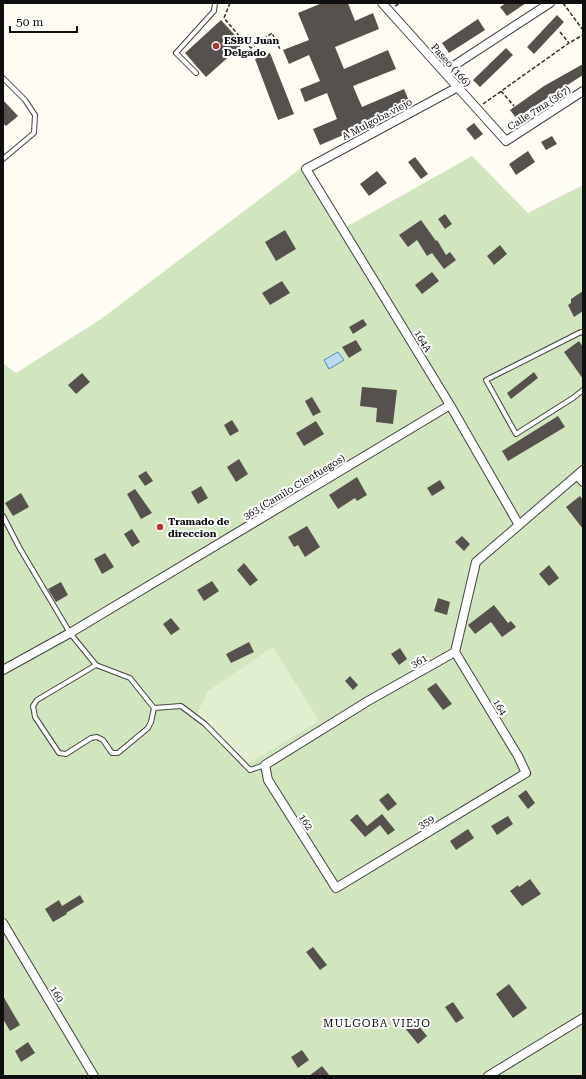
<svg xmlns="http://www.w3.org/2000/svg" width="586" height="1079" font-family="'Roboto Serif',serif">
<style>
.green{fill:#d1e6bf}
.pitch{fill:#e2eed0}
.water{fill:#bcdaf0;stroke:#4a8bc0}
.building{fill:#57514d}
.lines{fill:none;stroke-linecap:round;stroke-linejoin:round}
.service-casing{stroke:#424242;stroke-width:6}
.minor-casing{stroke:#424242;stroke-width:10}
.path{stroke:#313131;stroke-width:1.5;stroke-dasharray:4 2;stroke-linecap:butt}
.service{stroke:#fff;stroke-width:4}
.minor{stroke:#fff;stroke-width:8}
.poi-dot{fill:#b23534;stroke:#fff;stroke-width:1.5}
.labels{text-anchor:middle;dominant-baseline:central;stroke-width:4;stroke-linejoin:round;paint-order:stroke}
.poi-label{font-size:10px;font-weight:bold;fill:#0f0f0f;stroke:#fff;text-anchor:start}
.street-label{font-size:10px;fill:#0f0f0f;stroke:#fff}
.neighbourhood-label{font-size:11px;letter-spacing:1px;fill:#0f0f0f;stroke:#fff}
</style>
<rect width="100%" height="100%" fill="#fefcf3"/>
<path class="green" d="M472,156L528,213L583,185V1076H3V363L16,373L101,319L301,168L339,231Z"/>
<path class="pitch" d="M273,647L319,721L248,764L196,716L208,691Z"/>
<path class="water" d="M338,352L344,360L329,369L324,360Z"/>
<path class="building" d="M322,3H348L355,21L373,13L379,29L335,47L344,69L388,50L396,69L353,86L362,107L404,89L411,106L320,145L313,129L337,119L327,93L305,102L300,89L320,81L309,55L289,64L283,50L309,40L298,13Z
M506,3H526L507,16L500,7Z
M557,15L564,22L534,54L527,47Z
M478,19L485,30L449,53L442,43Z
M221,20L243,44L206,77L185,53Z
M506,48L513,55L480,87L473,80Z
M270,53L294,114L278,120L255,59Z
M583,64V75L516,118L510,110L544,86Z
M3,100L18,116L6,126L3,123Z
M474,123L483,134L475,140L466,129Z
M552,136L557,144L546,150L541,142Z
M528,151L535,162L516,175L509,164Z
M415,157L428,174L421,179L408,162Z
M377,171L387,183L369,196L360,184Z
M445,214L452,224L445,229L438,219Z
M421,220L436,241L437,240L446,255L450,252L456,260L444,269L432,253L427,256L417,240L408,247L399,235Z
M285,230L296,249L276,261L265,242Z
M500,245L507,254L494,265L487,256Z
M432,272L439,281L422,294L415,285Z
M282,281L290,293L270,305L262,293Z
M583,291V311L574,317L568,305L571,303V299Z
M363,319L367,325L353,334L349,327Z
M356,340L362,350L349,358L342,347Z
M579,341L583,347V379L564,352Z
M534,372L538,378L511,399L507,393Z
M82,373L90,382L76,394L68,385Z
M362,387L397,390L393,424L376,422L377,408L360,406Z
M312,397L321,412L313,416L305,401Z
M558,416L565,427L508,461L502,451Z
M232,420L239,431L230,436L224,425Z
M316,421L324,434L304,446L296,433Z
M239,459L248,474L236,482L227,467Z
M146,471L153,481L145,486L138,476Z
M357,477L367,495L357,501L355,498L338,509L329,495Z
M440,480L445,488L432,496L427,488Z
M201,486L208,498L198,504L191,492Z
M135,489L152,513L141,519L127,494Z
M21,493L29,507L13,516L5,503Z
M580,496L583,500V529L566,507Z
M307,526L320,547L305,557L298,545L294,547L288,537Z
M132,529L140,542L132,547L124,534Z
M462,536L470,544L464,551L455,542Z
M105,553L114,567L102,574L94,559Z
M244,563L258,580L250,586L237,570Z
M549,565L559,578L549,586L539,574Z
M212,581L219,591L204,601L197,590Z
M61,582L68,595L56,602L48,589Z
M438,598L450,602L447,615L434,611Z
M494,605L508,623L511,621L516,627L502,637L491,622L475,634L468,625Z
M171,618L180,629L171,635L163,624Z
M249,642L254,652L231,663L226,654Z
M400,648L407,659L399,665L391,654Z
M350,676L358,685L353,690L345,681Z
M436,683L452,704L443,710L427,689Z
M526,790L535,803L528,809L518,796Z
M388,793L397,804L388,811L379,800Z
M357,814L367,826L382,814L395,830L388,835L380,825L365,837L350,820Z
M508,816L513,824L497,835L491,826Z
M468,829L474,838L456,850L450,841Z
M530,879L541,894L522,906L510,891L518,885L519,887Z
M80,895L84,902L66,913L67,914L53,922L45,909L59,900L62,906Z
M313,947L327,965L320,970L306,952Z
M509,984L527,1008L513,1018L496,994Z
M3,996L20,1025L10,1031L3,1019Z
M453,1002L464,1018L456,1023L445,1007Z
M413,1019L427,1036L418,1044L404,1027Z
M28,1042L35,1053L21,1062L15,1051Z
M302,1050L309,1060L298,1068L291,1057Z
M322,1066L330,1076H309Z"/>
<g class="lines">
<g class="service-casing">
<path id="service" d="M196,73L176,53L214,11L215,3
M3,78L25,100L35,115L34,133L3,159
M583,333L581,332L486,380L516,434L573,398L583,390
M3,516L19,547L70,633L96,665L130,678L154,708L181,706L205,724L250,770L265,765
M96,665L37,700L33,706L35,717L59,753L66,754L91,738L97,737L103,740L112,753H118L148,728L151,722L154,708"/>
</g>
<g class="minor-casing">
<path id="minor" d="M382,3L506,141L583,91
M444,72L550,3
M458,87L306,169L450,405L519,525
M577,475L583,482
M455,652L518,756L526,773L336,888L268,780L265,765L368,701L455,652L476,562L583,470
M3,670L70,633L450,405
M3,923L94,1076
M488,1076L583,1018"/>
</g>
<path class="path" d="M230,3L224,18L246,44L251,48L272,33L280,49
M563,3L583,30
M395,6L400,3
M560,32L569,43
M501,91L514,106
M483,104L569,43L583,35"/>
<use href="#service" class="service"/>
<use href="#minor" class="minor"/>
</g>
<g class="poi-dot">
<circle cx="216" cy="46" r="4"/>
<circle cx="160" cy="527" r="4"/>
</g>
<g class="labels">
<g class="poi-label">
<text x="224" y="40">ESBU Juan<tspan x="224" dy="12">Delgado</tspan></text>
<text x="168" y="521">Tramado de<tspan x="168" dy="12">direccion</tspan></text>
</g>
<g class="street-label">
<text transform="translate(451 65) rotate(48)">Paseo (166)</text>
<text transform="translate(539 108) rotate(-33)">Calle 7ma (367)</text>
<text transform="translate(377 119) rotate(-28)">A Mulgoba viejo</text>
<text transform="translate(423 341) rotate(59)">164A</text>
<text transform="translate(294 487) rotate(-31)">363 (Camilo Cienfuegos)</text>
<text transform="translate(419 661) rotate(-29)">361</text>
<text transform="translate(500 707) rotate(59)">164</text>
<text transform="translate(306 822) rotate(58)">162</text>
<text transform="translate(426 822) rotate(-31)">359</text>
<text transform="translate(57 994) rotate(59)">160</text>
</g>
<g class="neighbourhood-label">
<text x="377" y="1023">MULGOBA VIEJO</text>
</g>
</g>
<rect width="586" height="1079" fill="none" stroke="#0f0f0f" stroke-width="8"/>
<path d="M10 26v6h67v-6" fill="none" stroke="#0f0f0f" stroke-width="2"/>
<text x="16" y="26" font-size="12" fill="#0f0f0f" stroke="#ffffff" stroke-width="3" paint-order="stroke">50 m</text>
</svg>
